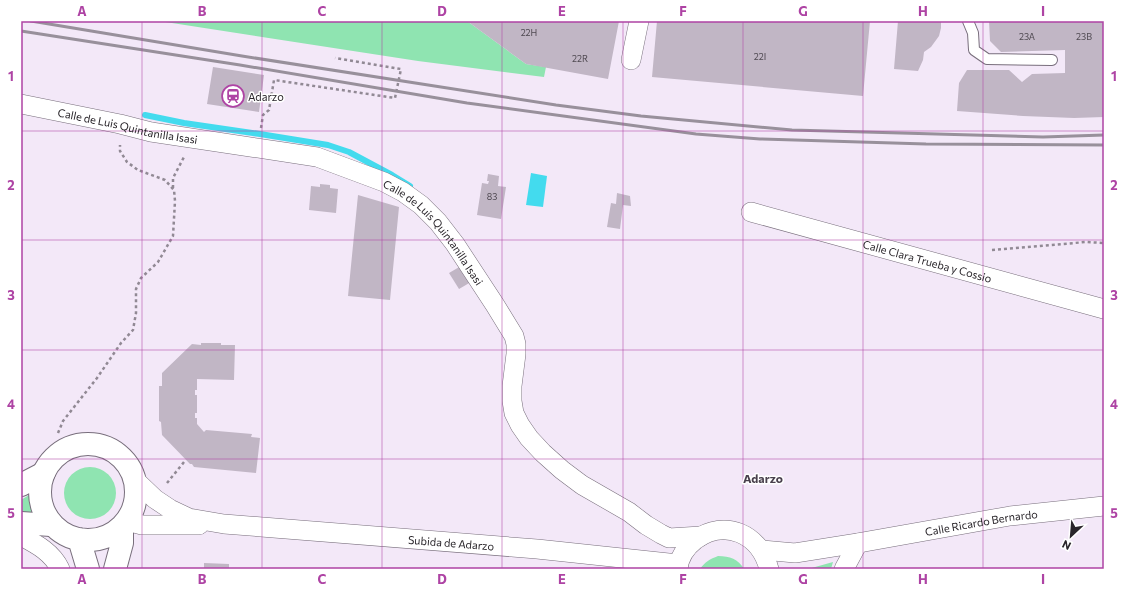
<svg xmlns="http://www.w3.org/2000/svg" width="1125" height="590" font-family="Commissioner,sans-serif">
<style>
.green{fill:#8fe4b1}
.water{fill:#43dbee}
.lines{fill:none;stroke-linecap:round;stroke-linejoin:round}
.stream{stroke:#43dbee;stroke-width:6}
.building{fill:#c1b6c5}
.service-casing{stroke:#786e7c;stroke-width:12}
.minor-casing{stroke:#786e7c;stroke-width:20}
.secondary-casing{stroke:#786e7c;stroke-width:24}
.primary-casing{stroke:#786e7c;stroke-width:24}
.path{stroke:#918994;stroke-width:2.5;stroke-dasharray:3 3;stroke-linecap:butt}
.service{stroke:#fff;stroke-width:10}
.minor{stroke:#fff;stroke-width:19}
.secondary{stroke:#fff;stroke-width:22}
.primary{stroke:#fff;stroke-width:22}
.rail{stroke:#98909b;stroke-width:3}
.grid{fill:none;stroke:#ae43a4;stroke-width:1;stroke-opacity:0.55}
.labels{text-anchor:middle;dominant-baseline:central;stroke-width:3;stroke-linejoin:round;paint-order:stroke}
.number-label{font-size:9px;fill:#4f4951}
.poi-label{font-size:11px;fill:#29252a;stroke:#fff;text-anchor:start}
.street-label{font-size:11px;fill:#29252a;stroke:#fff}
.neighbourhood-label{font-size:12px;font-weight:bold;fill:#49404d;stroke:#fff}
.neatline{fill:none;stroke:#ae43a4;stroke-width:1.5}
.grid-label{font-size:13px;text-anchor:middle;font-weight:bold;fill:#ae43a4}
</style>
<rect width="100%" height="100%" fill="#f3e8f8"/>
<path class="green" d="M159,21H467L526,64L546,67L544,77L418,61Z
M64 493a26 26 0 1 1 52 0a26 26 0 1 1-52 0Z
M29,495L31,507L35,518H21V500Z
M718,556C730,556 738,559 744,569H700C705,562 710,559 718,556Z
M833,562L831,569H808Z"/>
<path class="water" d="M531,173L547,176L543,207L526,205Z"/>
<g class="lines">
<path class="stream" d="M145,115L184,123L260,134L328,145L349,152L392,175L410,186"/>
</g>
<path class="building" d="M467,21H619L608,79L526,64Z
M657,21H870L863,96L652,77Z
M898,21H941V28L939,36L931,47L924,52L923,60L918,71L894,69Z
M989,21H1104V117L1074,118L1023,116L957,111L959,83L967,70H1009L1022,82L1032,74L1065,73V50L1001,52L990,41Z
M213,67L264,75L259,112L207,104Z
M488,174L499,176L498,186L506,187L501,219L477,215L482,183L488,184L489,181H487Z
M320,184L330,185V188L338,189L336,213L309,210L311,186L320,187Z
M617,193L630,196L631,206L623,205L620,229L607,227L611,203L616,204Z
M358,195L399,207L390,300L348,296Z
M461,266L471,282L459,289L449,273Z
M201,343H221V345H235L234,380L197,379V390H195V395H197V413H195V418H197V424L204,432L206,430L252,434L251,437L260,438L256,473L194,467L192,464H190L162,435L161,422L159,421V386H162V373L192,344L201,345Z
M204,563L229,564V569H204Z"/>
<g class="lines">
<g class="service-casing">
<path id="service" d="M968,21L973,33L974,50L987,59L1052,60"/>
</g>
<g class="minor-casing">
<g id="minor">
<path d="M631,60L639,21"/>
<path id="s1" d="M21,104L120,124L151,132L317,157L384,182L403,192L421,205L438,222L455,244L495,305L514,336L516,344V354L512,386V401L514,413L520,425L529,438L543,453L562,470L582,485L629,512L646,525L661,534L669,538L701,536"/>
<path id="s2" d="M751,212L1104,309"/>
<path id="s3" d="M135,480L155,499L170,509L189,518L224,524L537,549L678,564"/>
<path d="M127,521L142,525H199"/>
<path d="M21,536C36,544 52,552 60,569"/>
<path id="s4" d="M762,550L795,553L858,543L1010,516L1104,506"/>
<path d="M678,569C679,558 686,547 695,540C725,518 760,534 769,569"/>
<path d="M844,569L858,543"/>
</g>
</g>
<g class="secondary-casing">
<path id="secondary" d="M21,485L44,473
M21,523L51,525"/>
</g>
<g class="primary-casing">
<path id="primary" d="M40 492a48 48 0 1 1 96 0a48 48 0 1 1-96 0Z
M79,539L88,569
M115,569L122,543V527"/>
</g>
<path class="path" d="M261,128L263,115L269,110L274,80L395,98L401,69L335,58
M173,188V178L184,157
M992,250L1086,242L1104,243
M58,433L63,421L97,378L121,343L133,330L136,313V289L141,278L158,262L173,236L175,201L174,190L165,180L138,170L127,162L120,151V145
M167,483L184,462"/>
<use href="#service" class="service"/>
<use href="#minor" class="minor"/>
<use href="#secondary" class="secondary"/>
<use href="#primary" class="primary"/>
<path class="rail" d="M31,21L242,56L556,105L641,116L792,130L1043,137L1104,135
M21,31L240,65L467,103L696,134L760,139L926,144L1104,145"/>
</g>
<path class="grid" d="M142,21V569M262,21V569M382,21V569M502,21V569M623,21V569M743,21V569M863,21V569M983,21V569M21,131H1104M21,240H1104M21,350H1104M21,459H1104"/>
<defs>
<g id="station-ring" transform="scale(1.15)"><circle r="9.5" fill="#fff" stroke="#ae43a4" stroke-width="1.5"/><path d="M-3-6H3Q5-6 5-4V2Q5 4 3 4L4.5 6H3L1.5 4h-3L-3 6H-4.5L-3 4Q-5 4-5 2V-4Q-5-6-3-6ZM-3.5-4v3h7v-3ZM-3.5 1v1.5H-2V1ZM2 1v1.5H3.5V1Z" fill="#ae43a4"/></g>
</defs>
<g fill-rule="evenodd">
<use href="#station-ring" x="233" y="96"/>
</g>
<g class="labels">
<g class="number-label">
<text x="529" y="32">22H</text>
<text x="1027" y="36">23A</text>
<text x="1084" y="36">23B</text>
<text x="760" y="56">22I</text>
<text x="580" y="58">22R</text>
<text x="492" y="196">83</text>
</g>
<g class="poi-label">
<text x="248" y="96">Adarzo</text>
</g>
<g class="street-label">
<text stroke="none"><textPath href="#s1" startOffset="109">Calle de Luis Quintanilla Isasi</textPath></text>
<text stroke="none"><textPath href="#s1" startOffset="444">Calle de Luis Quintanilla Isasi</textPath></text>
<text stroke="none"><textPath href="#s2" startOffset="183">Calle Clara Trueba y Cossio</textPath></text>
<text stroke="none"><textPath href="#s4" startOffset="222">Calle Ricardo Bernardo</textPath></text>
<text stroke="none"><textPath href="#s3" startOffset="330">Subida de Adarzo</textPath></text>
</g>
<g class="neighbourhood-label">
<text x="763" y="478">Adarzo</text>
</g>
</g>
<rect width="1125" height="590" fill="none" stroke="#ffffff" stroke-width="44"/>
<g transform="translate(1071 536) rotate(206)" stroke="#ffffff" stroke-width="3" paint-order="stroke">
<path d="M0-3L7 15L0 10L-7 15Z" fill="#29252a"/>
<text y="-6" font-size="11" font-weight="bold" text-anchor="middle" fill="#29252a">N</text>
</g>
<rect x="22" y="22" width="1081" height="546" class="neatline"/>
<g class="grid-label">
<text x="82" y="16">A</text>
<text x="202" y="16">B</text>
<text x="322" y="16">C</text>
<text x="442" y="16">D</text>
<text x="562" y="16">E</text>
<text x="683" y="16">F</text>
<text x="803" y="16">G</text>
<text x="923" y="16">H</text>
<text x="1043" y="16">I</text>
<text x="11" y="81">1</text>
<text x="1114" y="81">1</text>
<text x="11" y="190">2</text>
<text x="1114" y="190">2</text>
<text x="11" y="300">3</text>
<text x="1114" y="300">3</text>
<text x="11" y="409">4</text>
<text x="1114" y="409">4</text>
<text x="11" y="518">5</text>
<text x="1114" y="518">5</text>
<text x="82" y="584">A</text>
<text x="202" y="584">B</text>
<text x="322" y="584">C</text>
<text x="442" y="584">D</text>
<text x="562" y="584">E</text>
<text x="683" y="584">F</text>
<text x="803" y="584">G</text>
<text x="923" y="584">H</text>
<text x="1043" y="584">I</text>
</g>
</svg>
